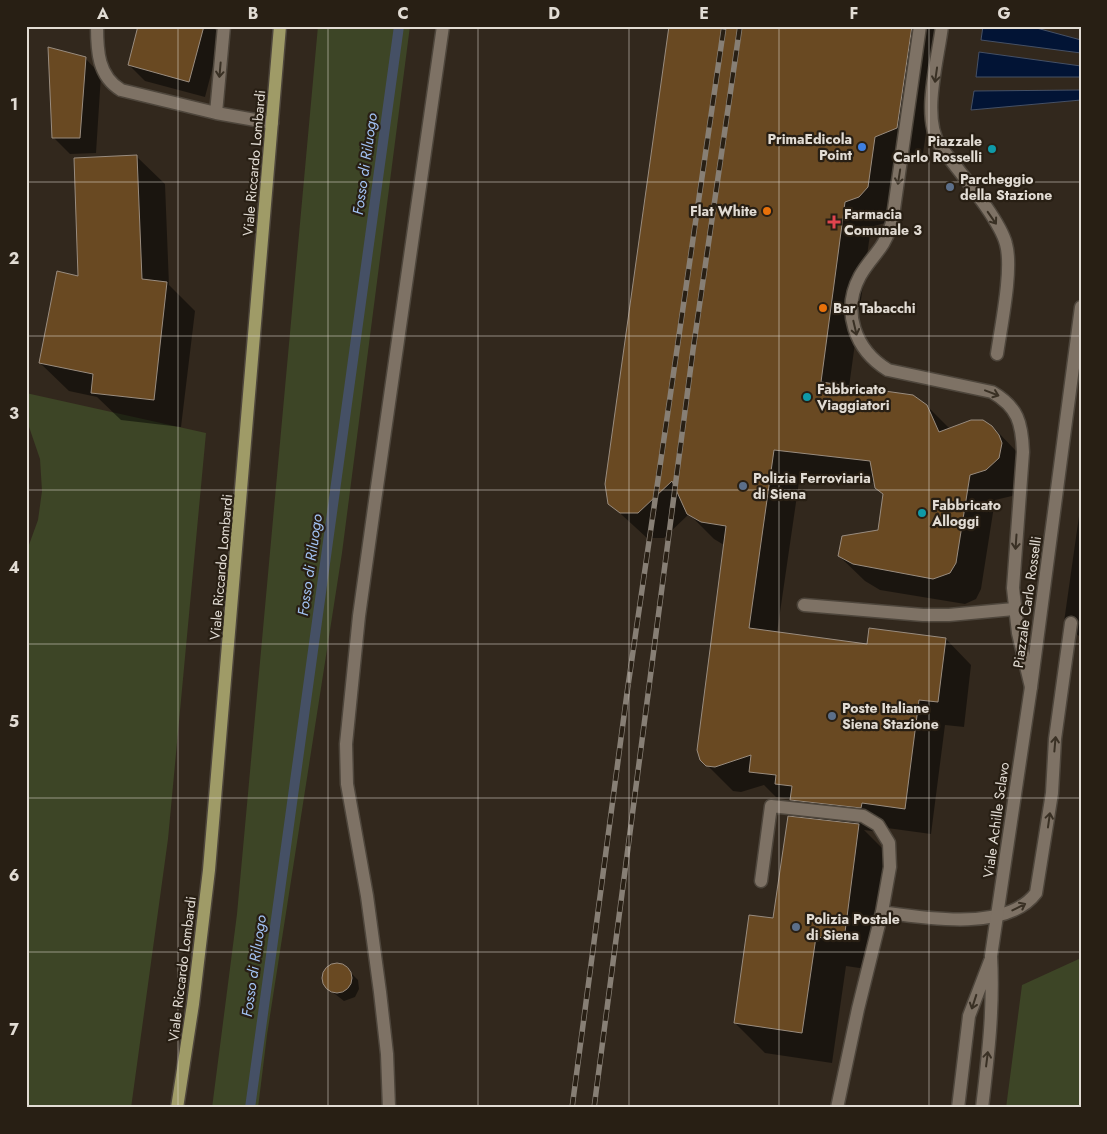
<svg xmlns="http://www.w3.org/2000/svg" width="1107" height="1134" font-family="Jost,sans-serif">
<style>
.green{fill:#3d4526}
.water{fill:#021435;stroke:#455065}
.shadow{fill:#0007}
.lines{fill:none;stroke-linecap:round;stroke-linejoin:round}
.stream{stroke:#455065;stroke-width:10}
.building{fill:#694922;stroke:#998c7f}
.service-casing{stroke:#4e463c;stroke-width:15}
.minor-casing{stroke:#4e463c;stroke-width:15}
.tertiary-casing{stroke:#4e463c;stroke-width:15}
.secondary-casing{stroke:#4e463c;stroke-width:15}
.primary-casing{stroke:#4e463c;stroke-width:15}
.service{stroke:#7e7265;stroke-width:12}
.minor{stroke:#7e7265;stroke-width:12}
.tertiary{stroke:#7e7265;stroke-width:12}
.secondary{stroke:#7e7265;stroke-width:12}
.primary{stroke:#9f9b67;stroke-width:12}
.rail-casing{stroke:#877f75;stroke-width:5.5}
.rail{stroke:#281f14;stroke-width:4;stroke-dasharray:11;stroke-linecap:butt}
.oneway{stroke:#393024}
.grid{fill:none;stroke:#e2dcd4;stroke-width:1;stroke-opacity:0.55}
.shop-dot{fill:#3f7fe0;stroke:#281f14;stroke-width:2}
.culture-dot{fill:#0f9aa8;stroke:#281f14;stroke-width:2}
.service-dot{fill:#5c6f8a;stroke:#281f14;stroke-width:2}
.food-dot{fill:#e8710a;stroke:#281f14;stroke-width:2}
.health-dot{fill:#e0444e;stroke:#281f14;stroke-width:2}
.labels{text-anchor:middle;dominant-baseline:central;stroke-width:4.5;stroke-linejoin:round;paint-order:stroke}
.poi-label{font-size:14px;font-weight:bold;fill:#e2dcd4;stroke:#281f14;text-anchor:start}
.street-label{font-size:14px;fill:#e2dcd4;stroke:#281f14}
.water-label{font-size:15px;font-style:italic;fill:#a3c3f5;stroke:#281f14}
.neatline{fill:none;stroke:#e2dcd4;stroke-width:2}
.grid-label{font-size:16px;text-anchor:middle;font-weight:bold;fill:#e2dcd4}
</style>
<rect width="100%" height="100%" fill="#32281d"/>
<path class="green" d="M318,26H410L342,553L267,1035L258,1108H212L237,914Z
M26,393L206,433L168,839L131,1108H26V553L38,520L42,491L40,459L26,418Z
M1081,958V1108H1006L1022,985Z"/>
<path class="water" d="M983,26H1029L1081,40V53L981,40Z
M979,52L1081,66V77H976Z
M1081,90V100L971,110L974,91Z"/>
<path class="shadow" d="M139,26H212L221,36L205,97L145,81L129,65Z
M670,26H942L923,153L901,162L893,213L885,223L871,227L849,387L927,406L950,429L992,426L1018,453V491L1012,496L995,500L981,589L976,599L965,604L880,590L865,581L839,556L879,531L884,495L875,483L800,475L777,633L868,645L946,639L971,665L964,727L945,725L931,834L887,828V833L864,830L889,855L873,970L846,966L832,1063L765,1053L735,1023L812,820L791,799L776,797L764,785L741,792L733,791L701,759L724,545L714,539L689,514L664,538H647L610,504Z
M85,58L101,75L96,153L70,154L54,138Z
M136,156L165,184L169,285L195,311L181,427L121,420L97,397L69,391L40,363Z
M1081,502V638L1064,622Z
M338,964L343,965L358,980L359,989L355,997L344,1001L326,987L323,974L329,966Z"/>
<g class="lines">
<path class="stream" d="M250,1108L399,26"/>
</g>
<path class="building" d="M138,26H204L189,82L128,65Z
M669,26H912L897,128L875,137L868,187L859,197L845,202L821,382L913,395L927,405L939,432L971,420H983L992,426L999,435L1002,443L999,458L986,470L970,475L956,563L950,573L933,579L853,564L838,556L842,536L878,530L883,494L875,488L870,461L774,450L749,628L867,644L869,628L946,638L938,702L919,700L905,809L862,803L861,808L790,800L792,786L775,784L776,775L749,772L751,755L715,767L706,766L700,760L697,750L726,526L701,522L687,514L672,481L638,513H620L608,504L605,484Z
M48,47L86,57L80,138H52Z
M137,155L142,279L167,282L154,400L91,393L93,374L39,363L57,271L78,276L74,158Z
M788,816L859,824L844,940L816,937L802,1033L734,1023L749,915L773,918Z
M322 978a15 15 0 1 1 30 0a15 15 0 1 1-30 0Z"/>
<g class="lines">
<g class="service-casing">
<path id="service" d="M942,26C938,60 921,117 940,146C957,169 1000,219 1006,244C1013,269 1001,326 997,354
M804,605L923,615H949L1014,609
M761,881L771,806L863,816L878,825L889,843L890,867L882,912L858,1009L837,1108
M882,912C924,918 1007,932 1036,893L1052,793L1055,739L1071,623
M389,1108L387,1054L380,992L367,896L347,784L346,744L359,616L375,501L443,26"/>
</g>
<g class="minor-casing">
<path id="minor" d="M97,26C97,51 98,76 121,90L216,113L272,123
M216,113L224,26"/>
</g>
<g class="tertiary-casing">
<path id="tertiary" d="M920,26L892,223C884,250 872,255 860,276C841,311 855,350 888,370L992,392C1018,407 1022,423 1023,452L1013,588L1018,633L1031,687"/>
</g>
<g class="secondary-casing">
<path id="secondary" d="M958,1108L969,1016L990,961
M982,1108C988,1057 994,1007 991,956L1031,687L1081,307"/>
</g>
<g class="primary-casing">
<path id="primary" d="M177,1108L193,1004L209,870L280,26"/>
</g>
<use href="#service" class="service"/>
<use href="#minor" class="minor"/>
<use href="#tertiary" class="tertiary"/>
<use href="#secondary" class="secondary"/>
<use href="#primary" class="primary"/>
<g class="rail-casing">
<path id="rail" d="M572,1108L627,693L724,26
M594,1108L693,350L740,26"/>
</g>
<use href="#rail" class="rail"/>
</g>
<defs><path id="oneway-shaft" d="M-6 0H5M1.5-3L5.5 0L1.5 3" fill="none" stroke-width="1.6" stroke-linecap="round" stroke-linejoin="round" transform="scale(1.25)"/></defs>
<g class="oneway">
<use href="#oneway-shaft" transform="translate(220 70) rotate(95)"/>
<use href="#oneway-shaft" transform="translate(936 75) rotate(98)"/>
<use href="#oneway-shaft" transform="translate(899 177) rotate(99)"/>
<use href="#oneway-shaft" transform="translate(992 218) rotate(55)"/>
<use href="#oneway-shaft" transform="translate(855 328) rotate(77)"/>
<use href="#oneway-shaft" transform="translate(992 393) rotate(21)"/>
<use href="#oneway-shaft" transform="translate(1016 542) rotate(94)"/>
<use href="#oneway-shaft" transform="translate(1055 744) rotate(-85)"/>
<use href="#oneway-shaft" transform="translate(1049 820) rotate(-82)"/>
<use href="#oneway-shaft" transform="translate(1019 907) rotate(-27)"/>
<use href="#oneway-shaft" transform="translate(974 1002) rotate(108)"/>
<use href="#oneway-shaft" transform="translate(987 1059) rotate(-83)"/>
</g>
<path class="grid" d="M178,26V1108M328,26V1108M478,26V1108M629,26V1108M779,26V1108M929,26V1108M26,182H1081M26,336H1081M26,490H1081M26,644H1081M26,798H1081M26,952H1081"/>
<circle class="shop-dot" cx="862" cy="147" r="5"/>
<g class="culture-dot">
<circle cx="992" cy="149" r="5"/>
<circle cx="807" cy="397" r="5"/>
<circle cx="922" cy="513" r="5"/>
</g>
<g class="service-dot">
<circle cx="950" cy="187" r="5"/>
<circle cx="743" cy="486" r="5"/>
<circle cx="832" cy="716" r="5"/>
<circle cx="796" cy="927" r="5"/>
</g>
<g class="food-dot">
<circle cx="767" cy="211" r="5"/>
<circle cx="823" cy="308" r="5"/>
</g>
<path class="health-dot" d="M831.5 214.5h5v5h5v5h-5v5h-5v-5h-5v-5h5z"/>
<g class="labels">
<g class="poi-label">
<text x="852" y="139" text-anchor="end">PrimaEdicola<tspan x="852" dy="16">Point</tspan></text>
<text x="982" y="141" text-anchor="end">Piazzale<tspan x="982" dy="16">Carlo Rosselli</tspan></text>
<text x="960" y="179">Parcheggio<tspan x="960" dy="16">della Stazione</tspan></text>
<text x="757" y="211" text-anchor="end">Flat White</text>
<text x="844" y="214">Farmacia<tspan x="844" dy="16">Comunale 3</tspan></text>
<text x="833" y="308">Bar Tabacchi</text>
<text x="817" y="389">Fabbricato<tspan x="817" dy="16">Viaggiatori</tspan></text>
<text x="753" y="478">Polizia Ferroviaria<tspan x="753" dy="16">di Siena</tspan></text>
<text x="932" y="505">Fabbricato<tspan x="932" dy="16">Alloggi</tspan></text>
<text x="842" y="708">Poste Italiane<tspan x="842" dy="16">Siena Stazione</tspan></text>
<text x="806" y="919">Polizia Postale<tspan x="806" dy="16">di Siena</tspan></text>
</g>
<g class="street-label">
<text transform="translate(254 163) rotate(-85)">Viale Riccardo Lombardi</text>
<text transform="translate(221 567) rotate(-85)">Viale Riccardo Lombardi</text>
<text transform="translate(1027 602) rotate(-82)">Piazzale Carlo Rosselli</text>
<text transform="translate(996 820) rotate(-82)">Viale Achille Sclavo</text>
<text transform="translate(182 969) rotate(-83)">Viale Riccardo Lombardi</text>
</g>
<g class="water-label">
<text transform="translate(365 164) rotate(-82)">Fosso di Riluogo</text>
<text transform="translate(310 565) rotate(-82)">Fosso di Riluogo</text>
<text transform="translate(254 966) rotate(-82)">Fosso di Riluogo</text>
</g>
</g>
<rect width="1107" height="1134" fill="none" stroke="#281f14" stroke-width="55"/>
<rect x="28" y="28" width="1052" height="1078" class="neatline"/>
<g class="grid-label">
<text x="103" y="19">A</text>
<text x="253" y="19">B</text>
<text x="403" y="19">C</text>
<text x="554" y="19">D</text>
<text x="704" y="19">E</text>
<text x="854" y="19">F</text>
<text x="1004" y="19">G</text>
<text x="14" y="110">1</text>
<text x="14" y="264">2</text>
<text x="14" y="419">3</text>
<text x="14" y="573">4</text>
<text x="14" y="727">5</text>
<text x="14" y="881">6</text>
<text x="14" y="1035">7</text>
</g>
</svg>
